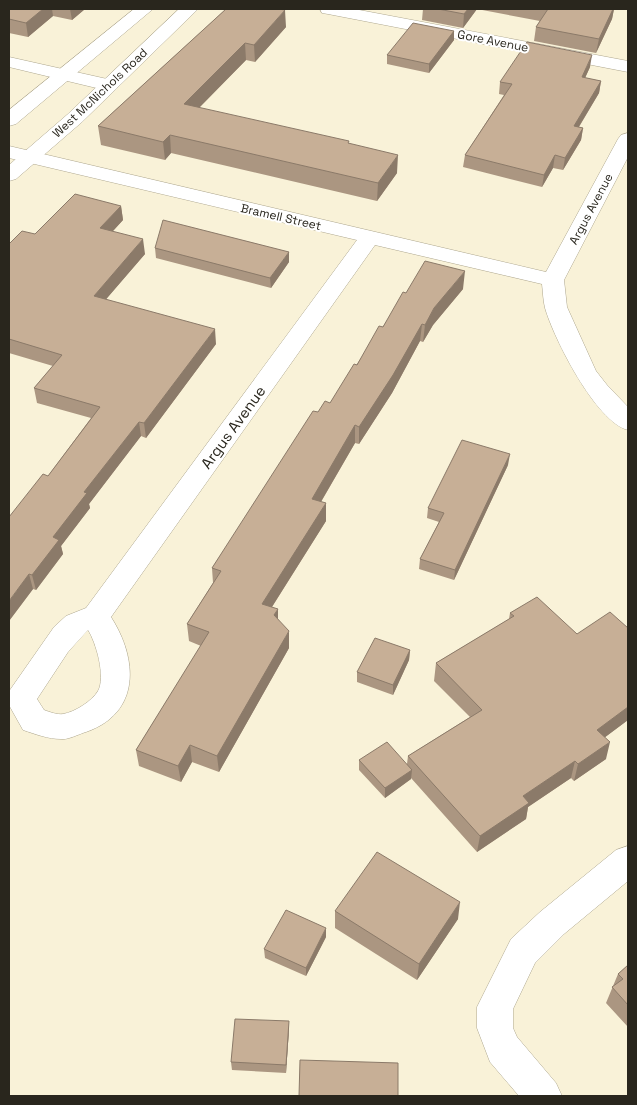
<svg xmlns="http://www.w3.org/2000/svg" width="637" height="1105" font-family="'Space Grotesk',sans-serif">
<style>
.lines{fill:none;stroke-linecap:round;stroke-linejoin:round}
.minor-casing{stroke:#aea78f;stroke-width:1}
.secondary-casing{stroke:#aea78f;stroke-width:1}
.minor{fill:#fff;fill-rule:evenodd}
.secondary{fill:#fff;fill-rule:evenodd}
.wall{fill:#ab9681}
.shaded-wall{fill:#8b7a69}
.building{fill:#c7af96;stroke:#8b7a69}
.labels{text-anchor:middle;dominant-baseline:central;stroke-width:4;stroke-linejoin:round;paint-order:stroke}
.far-street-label{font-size:12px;fill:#29261d;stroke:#fff}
.street-label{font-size:15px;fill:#29261d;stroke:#fff}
</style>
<rect width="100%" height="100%" fill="#f9f2d8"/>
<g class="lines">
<g class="minor-casing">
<path id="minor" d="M320,9H354L628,61V72L328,14L322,13Z
M9,57L116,81L118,85L116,89L109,91L9,67Z
M628,133V157L564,280L567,307L596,371L607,385L628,407V430C596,422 554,339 545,308C543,300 543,292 542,284L375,245L111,617C138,659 141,713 86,732C79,734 68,740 61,739C48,739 35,734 23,730L9,705L10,690L54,627L66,616L86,608L357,240L9,158V146L546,272L618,139L621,135ZM88,630C96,642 106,677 98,691C92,701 75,712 63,714C57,715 50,712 44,710L37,699L68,652Z
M628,846V881L564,934L535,963L513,1009V1028L517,1037L556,1083L562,1096H519L490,1062L477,1028V1007L511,939L540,912L616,850Z"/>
</g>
<g class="secondary-casing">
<path id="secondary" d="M134,9H153L16,124L9,126V110Z
M179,9H198L82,122L16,179L9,181V165L68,114Z"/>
</g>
<use href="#minor" class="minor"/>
<use href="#secondary" class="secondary"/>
</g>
<path class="wall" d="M9,9H85L72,20L53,16L28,37L9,33Z
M226,9L286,27L255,62L246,60L199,108L349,143L397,173L377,201L171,153L165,160L101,145L98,126Z
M423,9H614L612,19L596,53L534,41L536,27L540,21L477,9L463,28L422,20Z
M454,31V40L429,73L387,64V55Z
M590,67L585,78L601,81L599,93L579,127L583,128L581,140L563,170L553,168L542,187L463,167L465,155L504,95L499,94L500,82Z
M121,206L123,220L112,232L145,254L106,299L216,344L146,438L141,436L89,504L90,508L61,546L63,554L36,590L33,589L9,621L48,476L91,418L37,403L34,388L53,366L9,353V244Z
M155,248L289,262L271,288L156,258Z
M463,289L433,325L423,342L420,341L392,393L359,444L355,443L321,502L326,521L272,607L278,619L289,648L219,772L192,762L181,782L139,766L136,750L201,646L189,641L187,624L213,583L212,568L318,412L330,403L406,293Z
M508,465L454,580L419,569L420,559L439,522L427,518L428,508Z
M510,613L577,634L628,628V720L605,737L606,759L574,781L571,778L528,807L526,819L477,852L411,778V779L385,798L359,770V760L407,764L408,756L470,717L434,681L436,663L509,619Z
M410,650L409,660L393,695L357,682V672Z
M335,911L458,919L417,980L335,928Z
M326,937L306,976L265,958L264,949Z
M628,965V1027L606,1003L618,974Z
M289,1029L286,1073L232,1070L231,1062Z"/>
<path class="shaded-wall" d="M43,9H52L53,16L28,37L26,23Z
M70,9H85L72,20Z
M468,9H477L463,28L464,14Z
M613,9H614L612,19L596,53L599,39Z
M285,10L286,27L255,62L254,45Z
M454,31V40L429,73V64Z
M245,43L246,60L185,122L184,104Z
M592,55L590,67L580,89L582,77Z
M601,81L599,93L572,138L574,126Z
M583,128L581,140L563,170L565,158Z
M170,135L171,153L165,160L163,142Z
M398,155L397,173L377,201L378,183Z
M555,155L553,168L542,187L544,175Z
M121,206L123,220L102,243L100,228Z
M143,239L145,254L96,311L94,296Z
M289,252V262L271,288L270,278Z
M465,271L463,289L433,325L423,342L425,325L434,308Z
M422,324L420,341L392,393L359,444V427Z
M215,329L216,344L146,438L144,423Z
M139,422L141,436L89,504L90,508L61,546L63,554L36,590L32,575L53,537L84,492Z
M355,425V443L312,517V499Z
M510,454L508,465L454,580L455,570Z
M326,503V521L263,621L262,604Z
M29,574L33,589L9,621V601Z
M278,609V626L274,615Z
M289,631V648L219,772L217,756Z
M410,650L409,660L393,695V685Z
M628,707V720L592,747L597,730Z
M610,742L606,759L574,781L578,764Z
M190,745L192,762L181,782L178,766Z
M575,761L571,778L528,807L526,819L477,852L480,836L523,796Z
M412,770L411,779L385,798V788Z
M460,902L458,919L417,980L419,964Z
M326,928V937L306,976V968Z
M289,1021V1029L286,1073V1065Z"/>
<path class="building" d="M9,9H43L26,23L9,19Z
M226,9H279L285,10L254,45L245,43L184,104L349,141L348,143L398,155L378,183L170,135L163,142L98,126Z
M438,9H468L464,14Z
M548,9H613L599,39L536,27Z
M413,23L454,31L429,64L387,55Z
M527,42L592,55L582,77L601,81L574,126L583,128L565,158L555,155L544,175L465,155L512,84L500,82Z
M75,194L121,206L100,228L143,239L94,296L215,329L144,423L139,422L84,492L87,493L53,537L59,540L32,575L29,574L9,601V517L43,474L48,476L100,407L34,388L62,355L9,339V244L22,231L35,234Z
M163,220L289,252L270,278L155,248Z
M425,261L465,271L434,308L425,325L422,324L393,375L359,427L355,425L312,499L326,503L262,604L278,609L274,615L289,631L217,756L190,745L178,766L136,750L209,632L187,624L221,571L212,568L313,411L318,412L325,401L330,403L354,364L357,365L379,326L383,327L403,292L406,293Z
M462,440L510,454L455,570L420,559L444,513L428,508Z
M537,597L577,634L610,612L628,628V707L597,730L610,742L578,764L575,761L523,796L529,803L480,836L408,756L482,710L436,663L514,616L510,613Z
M375,638L410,650L393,685L357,672Z
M387,742L412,770L385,788L359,760Z
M377,852L460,902L419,964L335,911Z
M286,910L326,928L306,968L264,949Z
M628,965V1005L612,987L623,979L618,974Z
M235,1019L289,1021L286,1065L231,1062Z
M300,1060L398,1063V1096H299Z"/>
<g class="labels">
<g class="far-street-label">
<text transform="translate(493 41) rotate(11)">Gore Avenue</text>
<text transform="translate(100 93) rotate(-43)">West McNichols Road</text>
<text transform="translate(591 209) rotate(-62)">Argus Avenue</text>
<text transform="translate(281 217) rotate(13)">Bramell Street</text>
</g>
<g class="street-label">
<text transform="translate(233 427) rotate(-54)">Argus Avenue</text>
</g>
</g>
<rect width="637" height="1105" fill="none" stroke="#29261d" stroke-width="20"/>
</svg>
